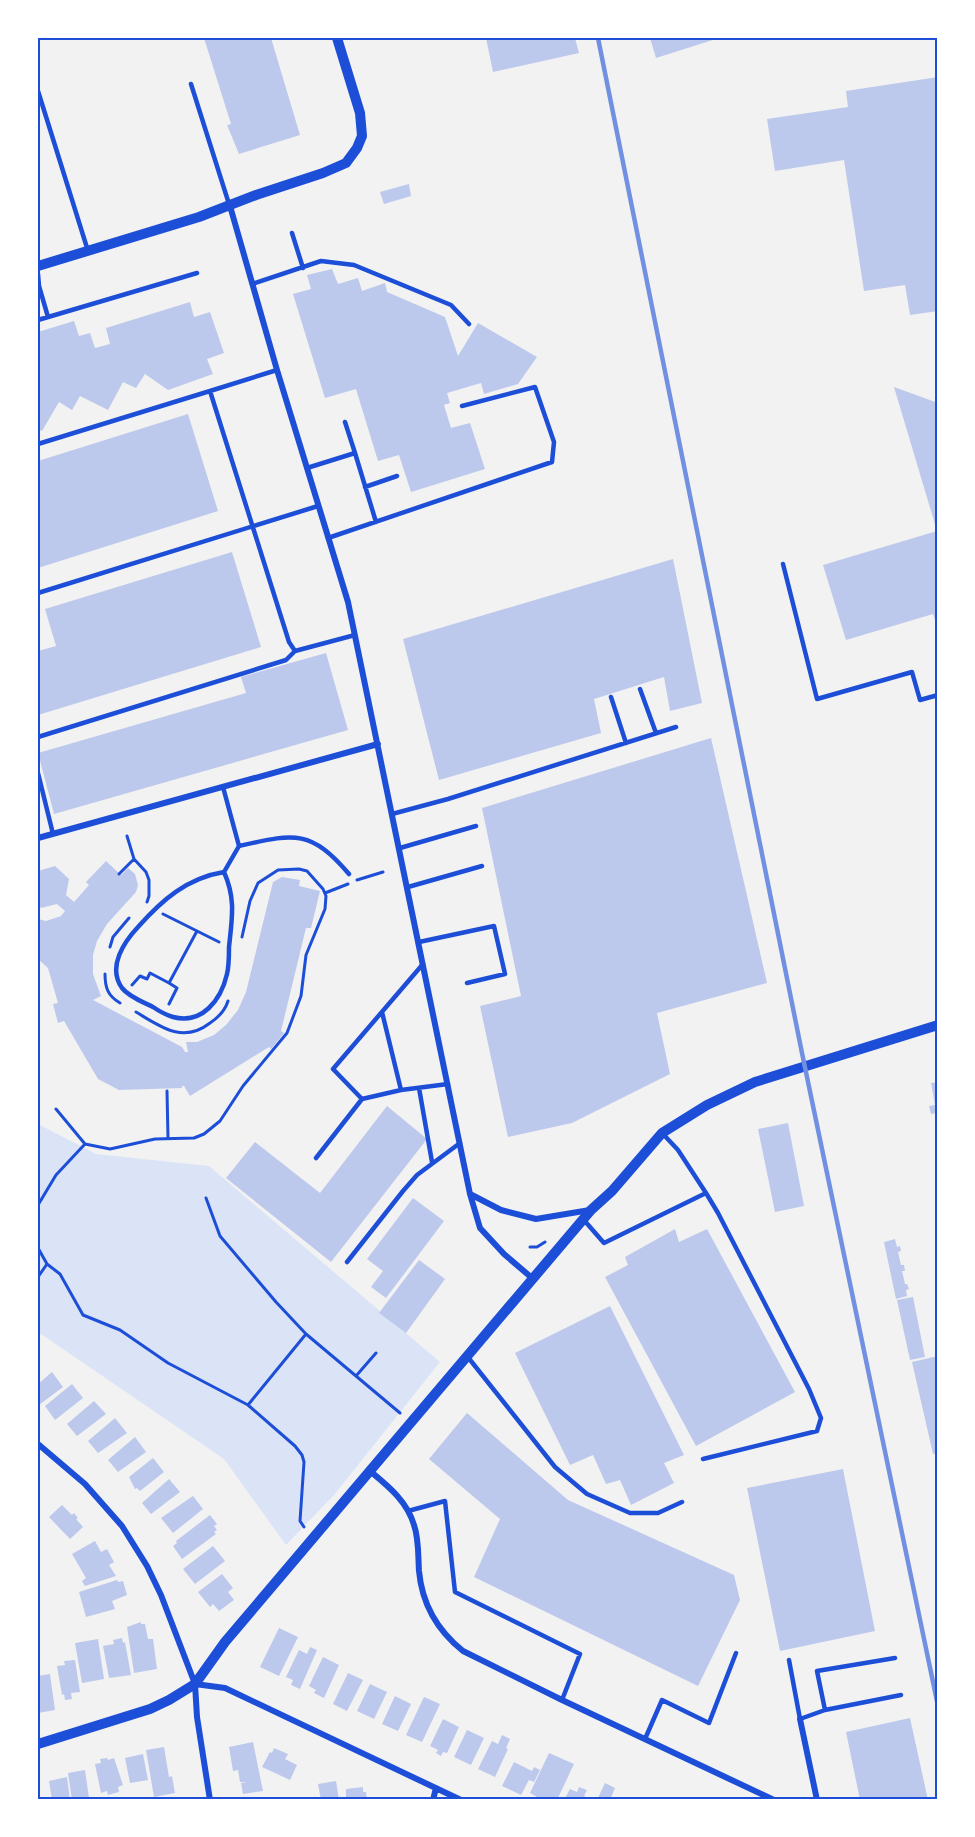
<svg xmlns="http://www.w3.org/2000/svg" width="975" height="1837" font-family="Commissioner,sans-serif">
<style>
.green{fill:#dbe4f7}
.building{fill:#bdc9ec}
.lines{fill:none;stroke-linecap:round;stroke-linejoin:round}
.path{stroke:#1d4ed8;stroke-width:3}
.service{stroke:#1d4ed8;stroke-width:4.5}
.minor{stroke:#1d4ed8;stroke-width:6}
.tertiary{stroke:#1d4ed8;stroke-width:10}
.rail{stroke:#7290e2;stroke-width:4.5}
.neatline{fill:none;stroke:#1d4ed8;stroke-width:2}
</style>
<rect width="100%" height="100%" fill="#f2f2f2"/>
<path class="green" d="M40,1125L96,1154L209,1166L440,1362L334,1495L286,1545L224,1459L38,1332V1128Z"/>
<path class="building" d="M204,38H271L300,135L239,154L227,125L231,124Z
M486,38H575L579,53L493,72Z
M650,38H719L656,58Z
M938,77V311L910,315L905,285L864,291L844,160L775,171L767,119L848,107L846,91Z
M409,184L411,196L384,204L380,192Z
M332,269L338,284L358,278L362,291L385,283L387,292L445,317L458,356L478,323L537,357L518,384L484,394L481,383L447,393L450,403L444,405L451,428L470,423L485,469L411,492L399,455L378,461L356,389L325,398L293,294L311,289L307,275Z
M190,302L194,317L210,312L224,353L207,359L213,374L168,390L145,374L136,388L123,382L108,410L80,396L72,410L59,402L42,431L38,429V332L74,321L79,336L90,333L95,348L110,344L106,328Z
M894,387L938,403V628L933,614L846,640L823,565L937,531Z
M188,414L218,511L38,568V461Z
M232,552L261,647L38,715V651L56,646L45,609Z
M673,559L702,703L670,711L664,677L594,699L601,733L439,780L403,639Z
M326,653L348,730L54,814L38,753L246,693L241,677Z
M711,738L767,983L657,1013L670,1074L572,1123L508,1137L480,1006L521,996L482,808Z
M106,861L121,875L128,868L135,874L138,885L136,892L107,924L97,941L93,955V974L101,996L93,1000L182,1047L185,1052H188L186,1042H197L214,1035L226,1025L238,1010L246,992L273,882L282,877L300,880L299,886L320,891L311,928H306L281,1031L284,1033L271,1049L269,1047L190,1096L184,1086H182V1088L119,1090L98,1079L64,1021L58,1023L53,1004L58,1003L48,968L38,959V919L46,921L61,916L65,911L57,904L41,908L38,905V871L55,866L69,879L66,895L74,902L89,885L86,882Z
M938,1082V1113L931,1114L929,1106L935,1105L931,1083Z
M387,1106L427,1139L331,1262L226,1178L255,1142L320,1193Z
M788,1123L804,1206L775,1212L758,1129Z
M413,1198L444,1221L386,1298L371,1287L383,1271L367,1259Z
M675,1229L679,1242L707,1229L795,1392L696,1446L605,1277L628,1265L625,1257Z
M895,1239L897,1247L900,1246L901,1251L898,1252L901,1265H904L905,1271H902L905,1284H907L909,1289L906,1290L907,1296L896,1299L884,1242Z
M419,1260L445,1279L406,1333L379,1313Z
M913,1297L925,1357L910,1360L897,1300Z
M610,1306L684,1455L664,1463L674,1483L631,1505L620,1480L606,1484L593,1455L570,1465L515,1353Z
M938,1356V1453L933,1454L912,1362Z
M52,1372L63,1387L39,1405L38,1384Z
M72,1384L83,1398L55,1420L45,1406Z
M94,1401L106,1414L77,1436L67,1424Z
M467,1413L568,1500L734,1575L740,1600L698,1686L474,1577L500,1519L429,1459Z
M115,1418L127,1433L98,1453L88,1441Z
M135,1437L146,1452L118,1472L108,1460Z
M153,1458L164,1472L140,1491L137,1488L135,1489L129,1477Z
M843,1469L875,1631L780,1651L747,1488Z
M169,1479L180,1492L151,1514L142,1503Z
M193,1496L203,1509L173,1533L161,1518Z
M62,1505L72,1515L74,1513L78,1518L76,1519L83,1527L70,1539L49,1517Z
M210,1515L217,1524L214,1526L217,1530L214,1532L216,1534L182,1559L173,1546L177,1543L176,1541Z
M95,1541L101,1552L107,1549L114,1562L109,1565L116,1576L85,1586L82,1581L86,1578L72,1554Z
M213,1546L225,1561L195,1584L183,1569Z
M222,1574L233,1588L228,1592L234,1600L219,1611L213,1604L210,1607L198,1592Z
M117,1580L118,1582L123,1581L127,1595L112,1601L115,1609L86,1617L79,1592Z
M141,1622V1624H145L148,1639H153L157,1669L134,1673L127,1627Z
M279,1628L298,1637L279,1676L260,1667Z
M122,1638L123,1643L125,1642L131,1675L109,1678L103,1646L114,1644L113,1640Z
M98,1639L104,1679L82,1683L75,1643Z
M310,1647L317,1650L300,1689L291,1685L293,1680L286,1677L299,1650L307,1654Z
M323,1657L339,1665L324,1698L314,1693L316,1690L309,1686Z
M75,1660L80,1692L71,1693L72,1699L65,1700L64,1694L62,1695L57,1666L65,1665L64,1661Z
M348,1673L363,1680L347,1711L333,1704Z
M50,1674L55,1710L38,1713V1676Z
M370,1684L387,1692L374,1719L357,1711Z
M395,1696L411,1704L398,1731L382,1724Z
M424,1697L440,1704L422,1742L406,1735Z
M910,1718L928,1800H860L846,1732Z
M443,1719L459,1727L447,1753L443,1752L441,1756L436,1753L438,1750L430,1746Z
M467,1730L484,1738L471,1765L454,1757Z
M502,1735L510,1739L506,1748L508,1749L495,1777L478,1769L492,1741L498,1744Z
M253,1742L263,1791L243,1794L241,1783L247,1782H240L238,1770L233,1771L229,1747Z
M164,1747L169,1777L172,1776L175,1793L154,1797L146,1750Z
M274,1748L288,1754L285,1759L297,1765L290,1780L262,1767L270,1752L272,1753Z
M549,1753L574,1764L557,1800H536L537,1797L530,1793Z
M143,1754L148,1780L130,1783L125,1758Z
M107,1758L108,1760L114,1758L123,1785L118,1787L119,1792L108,1795L107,1791L101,1793L95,1764L101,1763L100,1759Z
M514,1762L532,1771L534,1767L540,1770L534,1782L529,1780L521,1795L502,1786Z
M85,1770L89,1798L72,1800L68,1773Z
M67,1777L70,1800H52L49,1781Z
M336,1781L339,1800H321L318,1784Z
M605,1783L615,1788L610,1800H597Z
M363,1787V1792H366L367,1800H346V1789Z
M579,1787L587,1790L584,1796L588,1798L587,1800H564L570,1789L577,1792Z"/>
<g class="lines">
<path class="path" d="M127,836L134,859L146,872L149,880V896L147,902
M119,874L134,859
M357,880L383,872
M325,893L348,884
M163,914L219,942
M110,947L113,937L129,918
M105,974C105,988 108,996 120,1003
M169,983L177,988L169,1004
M132,985L140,976L147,979L150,973L169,983L197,931
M136,1012C161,1027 183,1044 210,1023C219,1017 225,1011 228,1001
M167,1091L168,1138
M85,1144L110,1149L155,1139L194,1138L204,1134L220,1121L243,1086L287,1033L301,996L306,955L325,909L326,896L323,889L307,871L299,869L278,870L258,883L250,901L242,937
M206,1198L220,1236L276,1302L306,1334L400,1413
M38,1205L56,1175L85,1144L56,1109
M530,1247H537L545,1242
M38,1248L47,1264L60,1274L83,1315L120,1330L168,1363L248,1405L295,1446L302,1455L304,1462L300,1521L304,1527
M38,1277L47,1264
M356,1376L376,1353
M248,1405L306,1334"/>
<path class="service" d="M191,84L229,204
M38,91L88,251
M292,233L303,268
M38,274L39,286L48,317
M252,284L321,261L354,265L451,305L469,324
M38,320L197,273
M277,370L210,391L289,642L295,651L355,635
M345,422L355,453
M38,444L210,391
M307,468L355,453L376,522
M365,487L397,476
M328,538L552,462L554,442L535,387L462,406
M783,564L817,699L912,672L920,700L938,695
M38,593L318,506
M640,689L656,733
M611,697L626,743
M38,737L286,660L295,651
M38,773L53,834
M223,787L239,846L224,872
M392,814L448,799L676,727
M239,846C293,834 310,828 349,874
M400,848L476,826
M224,872C236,899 232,918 229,947C229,956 229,966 227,974C221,1000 202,1025 173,1017C166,1015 159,1011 153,1007C143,1002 129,997 122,988C107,967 124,942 138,927C162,900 187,878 224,872Z
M408,887L482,866
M419,942L494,926L505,974L467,983
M382,1012L401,1090
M419,1088L432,1162
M362,1099L401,1090L448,1084
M316,1158L362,1099L333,1069L423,964
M583,1219L604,1243L706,1193L678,1150L663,1134
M347,1262L403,1191L417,1175L460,1143
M467,1356L555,1467L587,1494L630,1513H658L682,1502
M703,1459L817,1431L821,1418L809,1389L718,1213L706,1193
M408,1511L445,1501L455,1592L580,1654L562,1700
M789,1660L800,1719L825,1710L901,1695
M825,1710L817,1671L895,1658
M645,1739L662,1700L709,1723L736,1653"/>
<path class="minor" d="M230,206L277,370L348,602L470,1194L480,1228L504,1254L532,1278
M38,838L378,744
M470,1194L501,1210L536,1219L590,1210
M38,1444L85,1484L122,1526L147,1566L161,1595L195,1684L197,1717L210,1800
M370,1471C388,1486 407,1501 414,1525C419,1539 418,1556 419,1571C422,1604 438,1631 463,1651L562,1700L774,1800
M195,1684L225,1688L461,1800
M800,1719L817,1800
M433,1800L436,1788"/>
<path class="tertiary" d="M38,266L199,217L256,195L323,173L346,163L357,148L362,136L360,113L337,38
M38,1744L150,1709L169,1700L195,1684L225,1642L591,1210L612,1191L662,1133L707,1105L755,1082L938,1025"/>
<path class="rail" d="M598,38L802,1053L938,1706"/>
</g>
<rect width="975" height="1837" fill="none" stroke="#ffffff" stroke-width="78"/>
<rect x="39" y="39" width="897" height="1759" class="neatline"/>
</svg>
